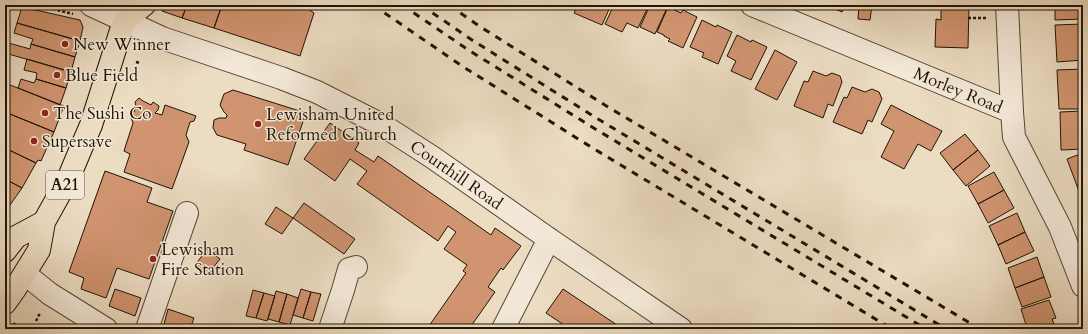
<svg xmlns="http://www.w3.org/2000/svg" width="1088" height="334" font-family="Cardo,serif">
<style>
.building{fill:#d09470;stroke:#1f1405}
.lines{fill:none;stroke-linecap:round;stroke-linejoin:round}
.minor-casing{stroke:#524634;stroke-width:24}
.highway-casing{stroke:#1f1405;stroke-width:24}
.path{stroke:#1f1405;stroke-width:2.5;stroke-dasharray:3 2;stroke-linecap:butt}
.minor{stroke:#f3e8d7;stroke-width:22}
.highway{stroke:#ecdcc2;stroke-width:22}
.rail{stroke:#1f1405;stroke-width:3;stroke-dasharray:7 7;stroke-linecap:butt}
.poi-dot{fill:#8f2418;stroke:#f3e8d7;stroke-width:1.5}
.labels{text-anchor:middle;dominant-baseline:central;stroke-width:3;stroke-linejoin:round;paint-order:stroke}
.shield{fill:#f3e8d7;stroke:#5f5444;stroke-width:1}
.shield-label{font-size:16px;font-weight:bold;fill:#1f1405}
.poi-label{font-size:17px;fill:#1f1405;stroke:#f3e8d7;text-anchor:start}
.street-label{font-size:17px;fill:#1f1405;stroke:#f3e8d7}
</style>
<rect width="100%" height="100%" fill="#ecdcc2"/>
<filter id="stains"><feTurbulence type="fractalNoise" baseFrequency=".005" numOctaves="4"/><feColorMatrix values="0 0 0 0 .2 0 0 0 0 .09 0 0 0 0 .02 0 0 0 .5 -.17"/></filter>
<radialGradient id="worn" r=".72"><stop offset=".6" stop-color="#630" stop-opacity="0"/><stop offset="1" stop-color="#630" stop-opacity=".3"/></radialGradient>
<path class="building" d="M164,5H187L182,18L162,11Z
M187,5H222L214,28L182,18Z
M222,5H302L314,13L300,56L214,28Z
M578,5H611L602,25L574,13Z
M614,5H649L638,28L627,23L622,32L605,24Z
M650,5H660L667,8L655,34L640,27Z
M826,5H845L842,12Z
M859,5H872L870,20L858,19Z
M941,5H969L968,48L935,47L936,19L941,20Z
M1055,5H1083V19L1055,20Z
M22,7L80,20L83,27L80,41L17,23Z
M668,7L681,13L683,10L697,17L683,48L668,41L670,39L664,36V35L657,32Z
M702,20L716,27L717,25L732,32L718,64L702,57L704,53L690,47Z
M17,23L80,41L75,57L31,44L33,39L14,33Z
M1083,24V60L1057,62L1055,25Z
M737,35L751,42L752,40L767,47L751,80L731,71L736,61L727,56Z
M5,42L30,49L31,44L75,57L71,72L5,53Z
M775,50L797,62L777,100L755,89Z
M27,59L71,72L66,88L36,79L37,73L24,70Z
M1083,69V109H1059L1057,70Z
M813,71L826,76L832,73L840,76L842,82L833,106L828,104L823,118L794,106L804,81L808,82Z
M21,79L34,83L36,79L66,88L60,105L18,88Z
M5,83L64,106L54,132L5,112Z
M852,87L865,92L872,89L879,92L882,99L872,122L868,120L862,134L833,122L844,97L847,98Z
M233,90L306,113L288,165L244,150L246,144L217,135L213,128L214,120L219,118H226L227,115L224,112L220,105L224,94Z
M139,98L143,101L151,105L153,102L159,106L158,110L155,113L162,115L165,105L196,116L194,121L190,122L186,135L189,142L172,189L124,172L130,154L124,151L133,123L130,115L131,111L134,112L136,106L135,102Z
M891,105L942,131L931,151L918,144L904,169L881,157L894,131L881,124Z
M1083,111V149L1061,150L1060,112Z
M5,112L54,132L41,161L38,160L36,163L5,148Z
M330,123L359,143L355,150L374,162L378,156L491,235L495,228L521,246L503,270L501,268L488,287L495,292L469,329H434L429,326L466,273L463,271L467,265L444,249L456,232L448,226L438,241L357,184L367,171L350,159L335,181L304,159Z
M965,134L978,150L953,170L940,153Z
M5,148L36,163L22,188L5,179Z
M978,150L990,166L966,186L953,170Z
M1083,153V184L1077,186L1067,159Z
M105,171L152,188L147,202L173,211L149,279L117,268L106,298L81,289L84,278L69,272Z
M994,172L1004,190L978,204L968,186Z
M5,179L22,188L5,212Z
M1083,184V202L1077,186Z
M1004,190L1014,208L988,223L978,204Z
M304,203L355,239L344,254L293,218Z
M276,207L293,218L282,234L265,224Z
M1017,213L1025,232L998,245L989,226Z
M1025,232L1034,251L1006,264L998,245Z
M207,249L220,259L208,274L196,264Z
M1037,257L1044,277L1015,288L1008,268Z
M1044,277L1051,297L1022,307L1015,288Z
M115,289L141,298L135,316L109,306Z
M301,289L311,292L303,318L293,315Z
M563,289L623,329H570L546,313Z
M253,290L264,293L256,318L246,316Z
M276,291L287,294L279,322L268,319Z
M311,292L321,294L313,321L303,318Z
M264,293L275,296L267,321L256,318Z
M287,294L298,298L290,325L279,322Z
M1049,300L1056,318L1052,319L1056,329H1037L1036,325L1027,328L1021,309Z
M168,309L194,318L190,329H167L163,328Z"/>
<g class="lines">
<g class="minor-casing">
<g id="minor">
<path id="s1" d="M91,5L162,38L281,78L317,92L384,126L432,157L549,239L681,329"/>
<path id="s2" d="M752,5L1012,112L1014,137L1060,227L1083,286"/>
<path d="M1007,5L1012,112"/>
<path d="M25,274L50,294L106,329"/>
<path d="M147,329L187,213"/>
<path d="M330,329L343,290L349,269L356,267"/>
<path d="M503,329L549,239"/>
</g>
</g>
<g class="highway-casing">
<path id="highway" d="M5,251L16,237L44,222
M5,303L15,289L39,250L44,222L69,177L82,146L91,125L124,21L144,5"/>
</g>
<path class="path" d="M38,5L73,14
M968,18H986
M84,44L90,45
M136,62L140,63
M36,321L40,313
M10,329L15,323"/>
<use href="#minor" class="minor"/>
<use href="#highway" class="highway"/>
<path class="rail" d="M373,5L462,66L591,147L892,329
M402,5L470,51L597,130L926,329
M421,5L472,40L598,119L946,329
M449,5L479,26L608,107L980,329"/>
</g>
<g class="poi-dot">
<circle cx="65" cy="44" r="4"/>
<circle cx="57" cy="75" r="4"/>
<circle cx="45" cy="113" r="4"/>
<circle cx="258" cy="124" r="4"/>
<circle cx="34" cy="141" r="4"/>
<circle cx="153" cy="259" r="4"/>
</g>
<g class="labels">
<rect class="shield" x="46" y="171" width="38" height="28" rx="3"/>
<g class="shield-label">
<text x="65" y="185">A21</text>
</g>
<g class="poi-label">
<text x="73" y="44">New Winner</text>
<text x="65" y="75">Blue Field</text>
<text x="53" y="113">The Sushi Co</text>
<text x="266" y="114">Lewisham United<tspan x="266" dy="20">Reformed Church</tspan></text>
<text x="42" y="141">Supersave</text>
<text x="161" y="249">Lewisham<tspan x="161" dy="20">Fire Station</tspan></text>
</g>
<g class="street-label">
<text stroke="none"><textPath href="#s2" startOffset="223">Morley Road</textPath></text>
<text stroke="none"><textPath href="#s1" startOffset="405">Courthill Road</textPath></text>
</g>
</g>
<rect width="1088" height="334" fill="none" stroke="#ecdcc2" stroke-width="20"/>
<rect x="6" y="6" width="1076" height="322" fill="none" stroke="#1f1405" stroke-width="2"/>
<rect x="10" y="10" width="1068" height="314" fill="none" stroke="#1f1405"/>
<rect width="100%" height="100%" filter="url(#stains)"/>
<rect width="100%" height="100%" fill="url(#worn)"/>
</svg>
